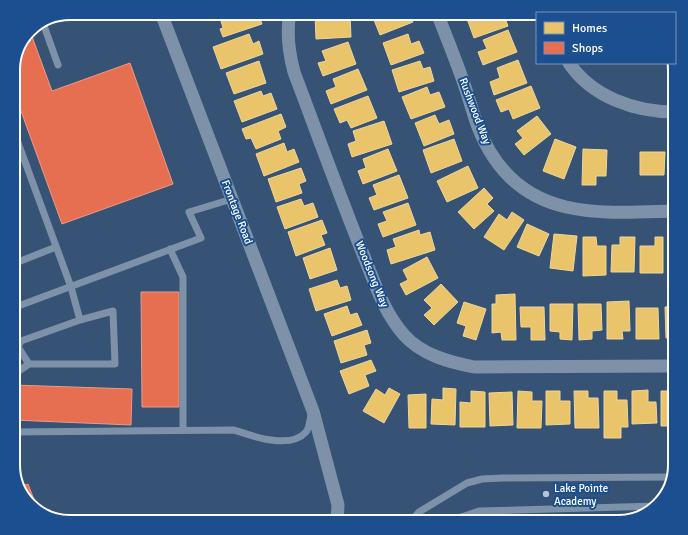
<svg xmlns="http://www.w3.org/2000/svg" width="688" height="535" font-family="Signika,sans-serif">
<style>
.homes{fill:#e9c46a;stroke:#f0d697}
.shops{fill:#e76f51;stroke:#ee9a85}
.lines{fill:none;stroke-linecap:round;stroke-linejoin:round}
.lane{stroke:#7d92a8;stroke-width:7}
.street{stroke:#7d92a8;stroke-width:13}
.poi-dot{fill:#b9c2ce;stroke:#1b4f8f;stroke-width:1.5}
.labels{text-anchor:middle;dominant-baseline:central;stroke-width:4;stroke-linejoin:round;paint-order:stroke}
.street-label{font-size:11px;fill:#fff;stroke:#1b4f8f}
.poi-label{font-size:11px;fill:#fff;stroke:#1b4f8f;text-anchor:start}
.rim{fill:none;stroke:#fff;stroke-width:2}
</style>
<rect width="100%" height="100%" fill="#365274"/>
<path class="homes" d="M223,13H258L262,24L223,37L220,29L223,28L219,14Z
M377,13H409L413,22L380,35L372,15Z
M474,13H503L508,26L474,38L466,16Z
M350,14L351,37L316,39L315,15Z
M508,30L517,52L483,65L478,52L487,49L483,40Z
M249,34L253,44L259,41L263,54L221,69L213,47Z
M408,34L411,44L419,41L424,53L391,65L383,43Z
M348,42L356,64L323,76L318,63L326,61L322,51Z
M518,60L527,83L494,95L490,82L500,78L497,68Z
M259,61L266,83L234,94L226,73Z
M420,61L423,69L430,67L434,81L399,92L392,70Z
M358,69L367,90L331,104L326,91L336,87L333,79Z
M531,86L540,108L513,119L509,109L501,112L496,100Z
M427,87L430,95L439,92L445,107L411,119L402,97Z
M261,91L263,96L271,93L277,109L242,122L234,101Z
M368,96L377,118L351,128L347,120L340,123L334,109Z
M281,114L286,127L278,131L281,139L256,149L251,138L246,139L242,129Z
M435,115L439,124L449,120L454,134L424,146L415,123Z
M537,116L551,134L524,155L515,144L523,138L517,131Z
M384,121L392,144L352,157L348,144L356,141L353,131Z
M454,139L462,161L431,173L423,150Z
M555,139L576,147L564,179L543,171Z
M284,143L287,152L294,149L299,162L264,176L256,154Z
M388,149L397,171L363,184L358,171L366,168L363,159Z
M583,149L607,150L606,176H596V185H582Z
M640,152H665L664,175H640Z
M669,152H675V175H669Z
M468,166L478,188L447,202L437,181Z
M301,168L306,181L299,184L302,193L276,202L268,179Z
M399,175L408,198L374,210L369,198L377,195L373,185Z
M484,188L493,198L487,204L494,211L474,229L458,212Z
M301,199L304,206L313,203L318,217L285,229L277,207Z
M408,203L416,225L383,237L378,224L387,221L383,212Z
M512,212L524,220L504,250L484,237L499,214L507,220Z
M322,220L327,233L321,235L325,245L296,256L288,232Z
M527,224L549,234L539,256L517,247Z
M419,230L420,235L430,232L435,250L391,264L387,250L396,247L393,239Z
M554,234L577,236L573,271L550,268Z
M583,237H596L597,246H606V275L583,276Z
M620,237H635L634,272H611L612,245H620Z
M655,237H663V273H640V246H655Z
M669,243H675V273H669Z
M330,248L337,270L310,279L303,258Z
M427,257L438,278L406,295L400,284L408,280L403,270Z
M337,280L340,288L347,286L351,300L316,311L309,289Z
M441,284L458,302L434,325L424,315L432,308L424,300Z
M515,294L516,340H502L501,332L492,333V304H496V295Z
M629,301L630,331H622L623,339H607V302Z
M464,302L486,309L476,340L463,336L466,326L457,323Z
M550,304H573L572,340L560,339V332L550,331Z
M578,304H601L602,330L592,331V339L579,340Z
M347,306L350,315L357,313L362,325L332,336L324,314Z
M675,306V338H666L665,307Z
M520,307H544L545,340H531V327H521Z
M636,308H658L659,339H636Z
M367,330L371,343L364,345L367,355L341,363L334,341Z
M371,360L376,371L365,375L369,386L349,394L340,371Z
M389,388L400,394L384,423L363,411L376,389L385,395Z
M443,388L456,389L455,425L431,424L432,399L443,400Z
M648,390V402H656L657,423L632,424V391Z
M471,391L485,392V427H460V402L471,403Z
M518,391L532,392V401H542L541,428H517Z
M546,391H560V401H570V424L546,425Z
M574,391H588V398H598L599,428H575Z
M604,391H617V400H627L628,427H621V438H604Z
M661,391H675V426H661Z
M512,392L513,425L490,426L489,393Z
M426,394V428H409L408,395Z"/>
<path class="shops" d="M30,31L52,91L130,63L173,184L62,224L13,89V66Z
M141,292H179V407H142Z
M13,385L132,389L131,425L13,420Z
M28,484L38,510L32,508L22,486Z"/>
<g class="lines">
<path class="lane" d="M43,23L58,65
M13,129L71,287L80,320L113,311L115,364H29L18,347L21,341L80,320
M170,249L183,277V430
M13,264L56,247
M13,308L201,238L189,212L232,199
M13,375L29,364
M13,432L234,430C252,436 290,450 306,432C309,429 310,420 311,415
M410,522L419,512L467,483L482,479L503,478L671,477
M447,522L479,511L657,506"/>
<path class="street" d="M161,13L313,411L338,505L337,522
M290,13C286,33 289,53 294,72C317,133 339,194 363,254C375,283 383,311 404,335C422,355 449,362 474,367L675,366
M437,13C446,36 456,60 464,84C469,98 473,113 478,127C494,168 522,197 566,207C601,215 639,212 675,211
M569,63C592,97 635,112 675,112"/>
</g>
<circle class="poi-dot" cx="546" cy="494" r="4"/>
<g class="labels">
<g class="street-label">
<text transform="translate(475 111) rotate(69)">Rushwood Way</text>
<text transform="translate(237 212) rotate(69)">Frontage Road</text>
<text transform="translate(372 274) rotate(68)">Woodsong Way</text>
</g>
<g class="poi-label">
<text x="554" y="488">Lake Pointe<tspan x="554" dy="13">Academy</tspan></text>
</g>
</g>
<path d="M0 0H688V535H0ZM70 20H618A50 50 0 0 1 668 70V465A50 50 0 0 1 618 515H70A50 50 0 0 1 20 465V70A50 50 0 0 1 70 20Z" fill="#1b4f8f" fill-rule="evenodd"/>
<path class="rim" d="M70 20H618A50 50 0 0 1 668 70V465A50 50 0 0 1 618 515H70A50 50 0 0 1 20 465V70A50 50 0 0 1 70 20Z"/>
<rect x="536" y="12" width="140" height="52" fill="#1b4f8f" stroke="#7695bc"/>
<rect x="544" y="22" width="20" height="12" fill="#e9c46a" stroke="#7695bc"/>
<text x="572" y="32" font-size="12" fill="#ffffff">Homes</text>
<rect x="544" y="42" width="20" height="12" fill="#e76f51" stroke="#7695bc"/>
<text x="572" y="52" font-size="12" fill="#ffffff">Shops</text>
</svg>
